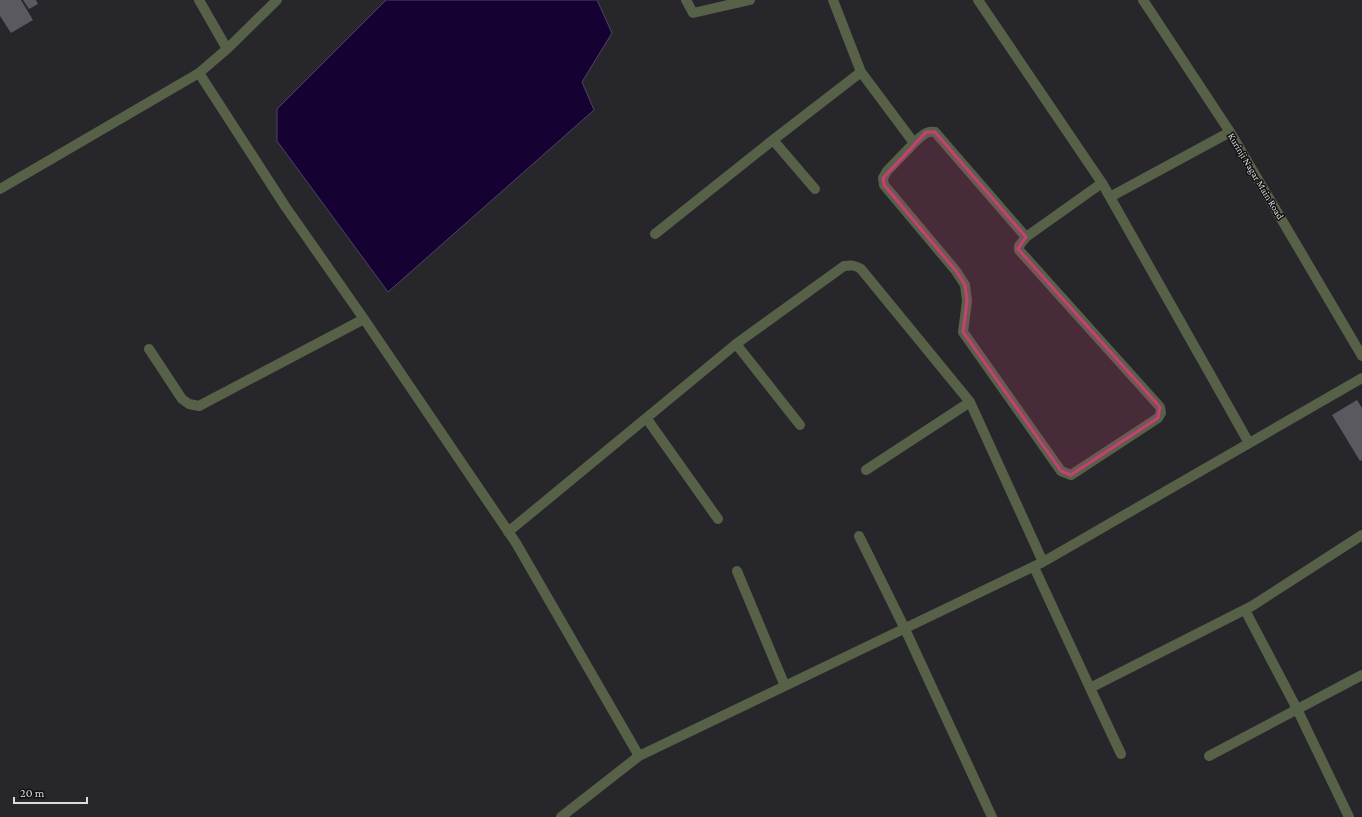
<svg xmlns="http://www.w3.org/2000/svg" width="1362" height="817" font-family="'Crimson Pro',serif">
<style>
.water{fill:#150233;stroke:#504366}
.building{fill:#5a595f}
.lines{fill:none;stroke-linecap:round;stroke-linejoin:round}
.street{stroke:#566148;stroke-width:10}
.marked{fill:#c73f75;fill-opacity:0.2;stroke:#c73f75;stroke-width:3;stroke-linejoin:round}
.labels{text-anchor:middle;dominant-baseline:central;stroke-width:3;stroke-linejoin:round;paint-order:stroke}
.street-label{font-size:10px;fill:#dbdbde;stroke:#100f12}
</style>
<rect width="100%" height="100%" fill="#27262b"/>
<path class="water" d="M386,0H597L612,33L582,82L594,110L388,292L277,141V109Z"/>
<path class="building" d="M0,0H21L33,20L11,33L0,16Z
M23,0H36L38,4L29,9Z
M1357,400L1362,408V460L1360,461L1332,415Z"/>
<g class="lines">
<path class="street" d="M199,0L227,49
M686,0L693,13L750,0
M978,0L1102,183L1249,443
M1143,0L1230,132L1362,356
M861,72L914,143L887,171L883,178L884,185L956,271L965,285L967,301L963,332L1061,471L1071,475L1158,418L1161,413L1160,407L1019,250V246L1026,237L1102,183
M199,73L285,206L364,319L516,543L639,756
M773,140L815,189
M914,143C921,137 926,130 935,132L1026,237
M0,189L199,73L227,49L277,0
M1110,197L1230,132
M655,234L773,140L861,72L833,0
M736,344L800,425
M149,349L182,399L189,404L199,406L364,319
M647,419L718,519
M866,470L970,402
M508,532L736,344L844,266C851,265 855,265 861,269L970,402L1043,562
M859,536L905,629L992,817
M1034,567L1090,688L1252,606L1362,535
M737,571L785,686
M1245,610L1297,709L1349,817
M1090,688L1121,754
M1209,756L1362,675
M561,817L639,756L1043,562L1362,378"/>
</g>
<path class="marked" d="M926,132H935L1026,237L1018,249L1160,407L1158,418L1071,475L1061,471L963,332L967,301L965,285L956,271L884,185L883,178Z"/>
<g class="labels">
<g class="street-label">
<text transform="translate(1256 176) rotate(59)">Kurinji Nagar Main Road</text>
</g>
</g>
<path d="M14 797v6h73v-6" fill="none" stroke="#dbdbde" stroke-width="2"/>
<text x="20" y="797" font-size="12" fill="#dbdbde" stroke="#100f12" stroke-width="3" paint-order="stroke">20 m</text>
</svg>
